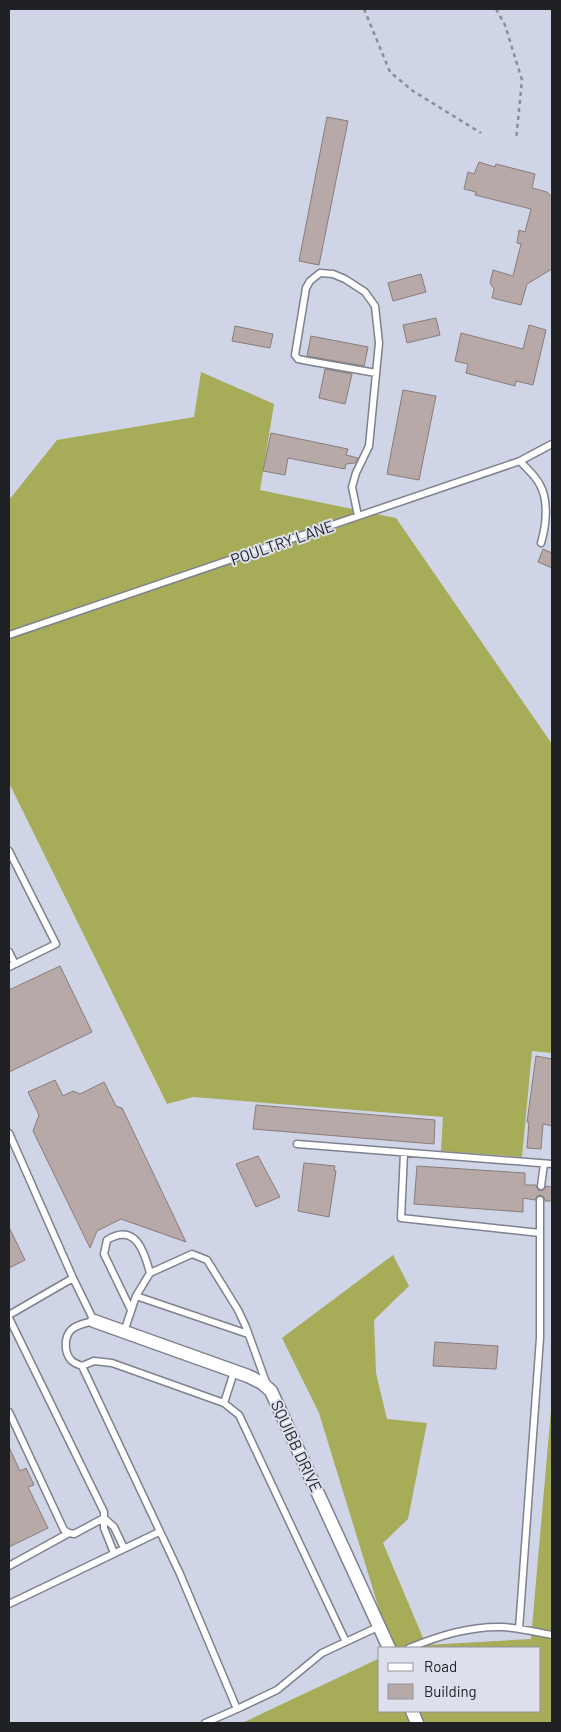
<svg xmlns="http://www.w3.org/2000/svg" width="561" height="1732" font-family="Barlow,sans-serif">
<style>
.built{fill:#cfd4e7}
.forest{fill:#a6ac58}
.building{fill:#b7a9a7;stroke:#897c7a}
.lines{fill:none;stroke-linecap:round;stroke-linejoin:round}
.lane-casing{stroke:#7f828d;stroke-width:9}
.street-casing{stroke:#7f828d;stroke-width:15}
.path{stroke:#8b8d96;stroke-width:2.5;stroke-dasharray:4 4;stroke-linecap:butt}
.lane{stroke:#fff;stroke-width:6}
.street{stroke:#fff;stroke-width:12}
.labels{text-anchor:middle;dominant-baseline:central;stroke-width:4;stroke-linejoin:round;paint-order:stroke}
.street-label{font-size:16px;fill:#202125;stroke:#dde0ec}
</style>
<rect width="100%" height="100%" fill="#dde0ec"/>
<path class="built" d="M9,9H552V1723L540,1711V1648H380V1658L242,1723H9V783L163,1097L9,632Z"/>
<path class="forest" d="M201,372L274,404L260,490L396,518L552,744V1053L532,1051L522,1157L441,1151L443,1117L193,1097L167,1104L9,783V500L57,440L194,417Z
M393,1255L409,1286L374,1320L376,1373L387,1419L427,1423L408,1519L383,1543L426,1645L531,1639L551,1410H552V1723H242L380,1658V1711H540V1648H391L319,1413L282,1338Z"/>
<path class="building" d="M327,117L348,121L319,265L299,261Z
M479,162L495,167L496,164L535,174L532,188L547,192L552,197V269L527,284L521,305L492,298L494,289L490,283L493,270L513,276L521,244L517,243L519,230L525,232L531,209L475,195L476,192L464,189L468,172L474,174Z
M421,274L426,292L393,301L388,283Z
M436,318L440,335L407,343L403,325Z
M529,325L546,330L533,385L516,381L515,386L466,373L468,364L455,361L461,333L523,349Z
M235,326L273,334L270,348L232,341Z
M311,336L368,347L364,366L307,356Z
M325,369L352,374L345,404L319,398Z
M403,390L436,396L419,480L387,474Z
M271,433L348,449L346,455L358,458L355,463L346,464L345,469L288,458L285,475L263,471Z
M543,549L552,553V568L538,562Z
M60,966L92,1032L9,1072V990Z
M536,1056L552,1059V1126L543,1124L541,1149L527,1148L529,1122H527Z
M55,1080L63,1096L73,1091L80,1094L104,1082L116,1106L122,1108L186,1242L121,1219L97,1231L90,1248L33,1131L39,1115L28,1092Z
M256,1105L435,1120L434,1144L253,1129Z
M258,1156L280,1197L256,1207L236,1164Z
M304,1163L335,1166L334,1170L336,1171L329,1217L298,1211Z
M417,1166L525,1173V1185H536L538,1190L541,1191L545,1189L546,1186L552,1187V1201H545L544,1197L540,1195L537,1196L535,1200L523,1198V1212L414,1204Z
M9,1227L25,1260L9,1268Z
M435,1342L498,1346L496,1369L433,1366Z
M9,1447L20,1471L26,1468L34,1485L28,1487L48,1528L9,1547Z"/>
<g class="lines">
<g class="lane-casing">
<path id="lane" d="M520,461C526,468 536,476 540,485C549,501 546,526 541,543
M358,516L352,487L356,473L369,446L379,343L375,306L365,292L345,279L333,274L320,273L310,281L306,288L295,355L298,359L308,361L376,373
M9,635L520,461L552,444
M9,851L56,944L9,967
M9,952L15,964
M9,1133L73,1278L94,1321C87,1323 77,1324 71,1330C64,1337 64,1352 71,1360C74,1363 79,1365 82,1366L180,1574L237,1709L277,1690L322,1653L380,1626
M297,1144L552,1164
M404,1153L401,1218L540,1233V1200
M541,1186L544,1164
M136,1296L248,1334
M131,1310L104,1254L107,1240C135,1223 144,1250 150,1273
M9,1315L73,1278
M9,1318L104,1512V1518L74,1534L69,1533L64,1530L9,1412
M124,1332L136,1296L150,1273L192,1254L207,1260L238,1310L246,1327L267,1385
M82,1366L94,1361L112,1363L224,1403L234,1372
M224,1403L239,1415L346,1642
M114,1553L104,1528V1518L114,1527L124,1548
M9,1566L69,1533
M9,1604L159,1532
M519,1629L540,1338V1233
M409,1648C439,1636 469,1626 503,1627C519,1628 536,1632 552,1635
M205,1723L237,1709"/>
</g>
<g class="street-casing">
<path id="street" d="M94,1321L248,1376L262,1383L271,1391L389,1648
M412,1711L417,1723"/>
</g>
<path class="path" d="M364,9L390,72L413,91L481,133
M496,9L505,25L522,80L516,140"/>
<use href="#lane" class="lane"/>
<use href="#street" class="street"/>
</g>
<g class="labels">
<g class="street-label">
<text transform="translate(282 542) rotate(-19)">POULTRY LANE</text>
<text transform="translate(297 1446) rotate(65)">SQUIBB DRIVE</text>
</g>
</g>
<rect width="561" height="1732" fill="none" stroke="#202125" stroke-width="20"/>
<rect x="378" y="1647" width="162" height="65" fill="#dde0ec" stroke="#91949c"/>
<rect x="388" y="1663" width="25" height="8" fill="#ffffff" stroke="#91949c"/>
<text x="424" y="1672" font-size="15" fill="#202125">Road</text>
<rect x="388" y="1684" width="25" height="15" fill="#b7a9a7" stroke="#91949c"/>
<text x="424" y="1697" font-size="15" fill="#202125">Building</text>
</svg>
